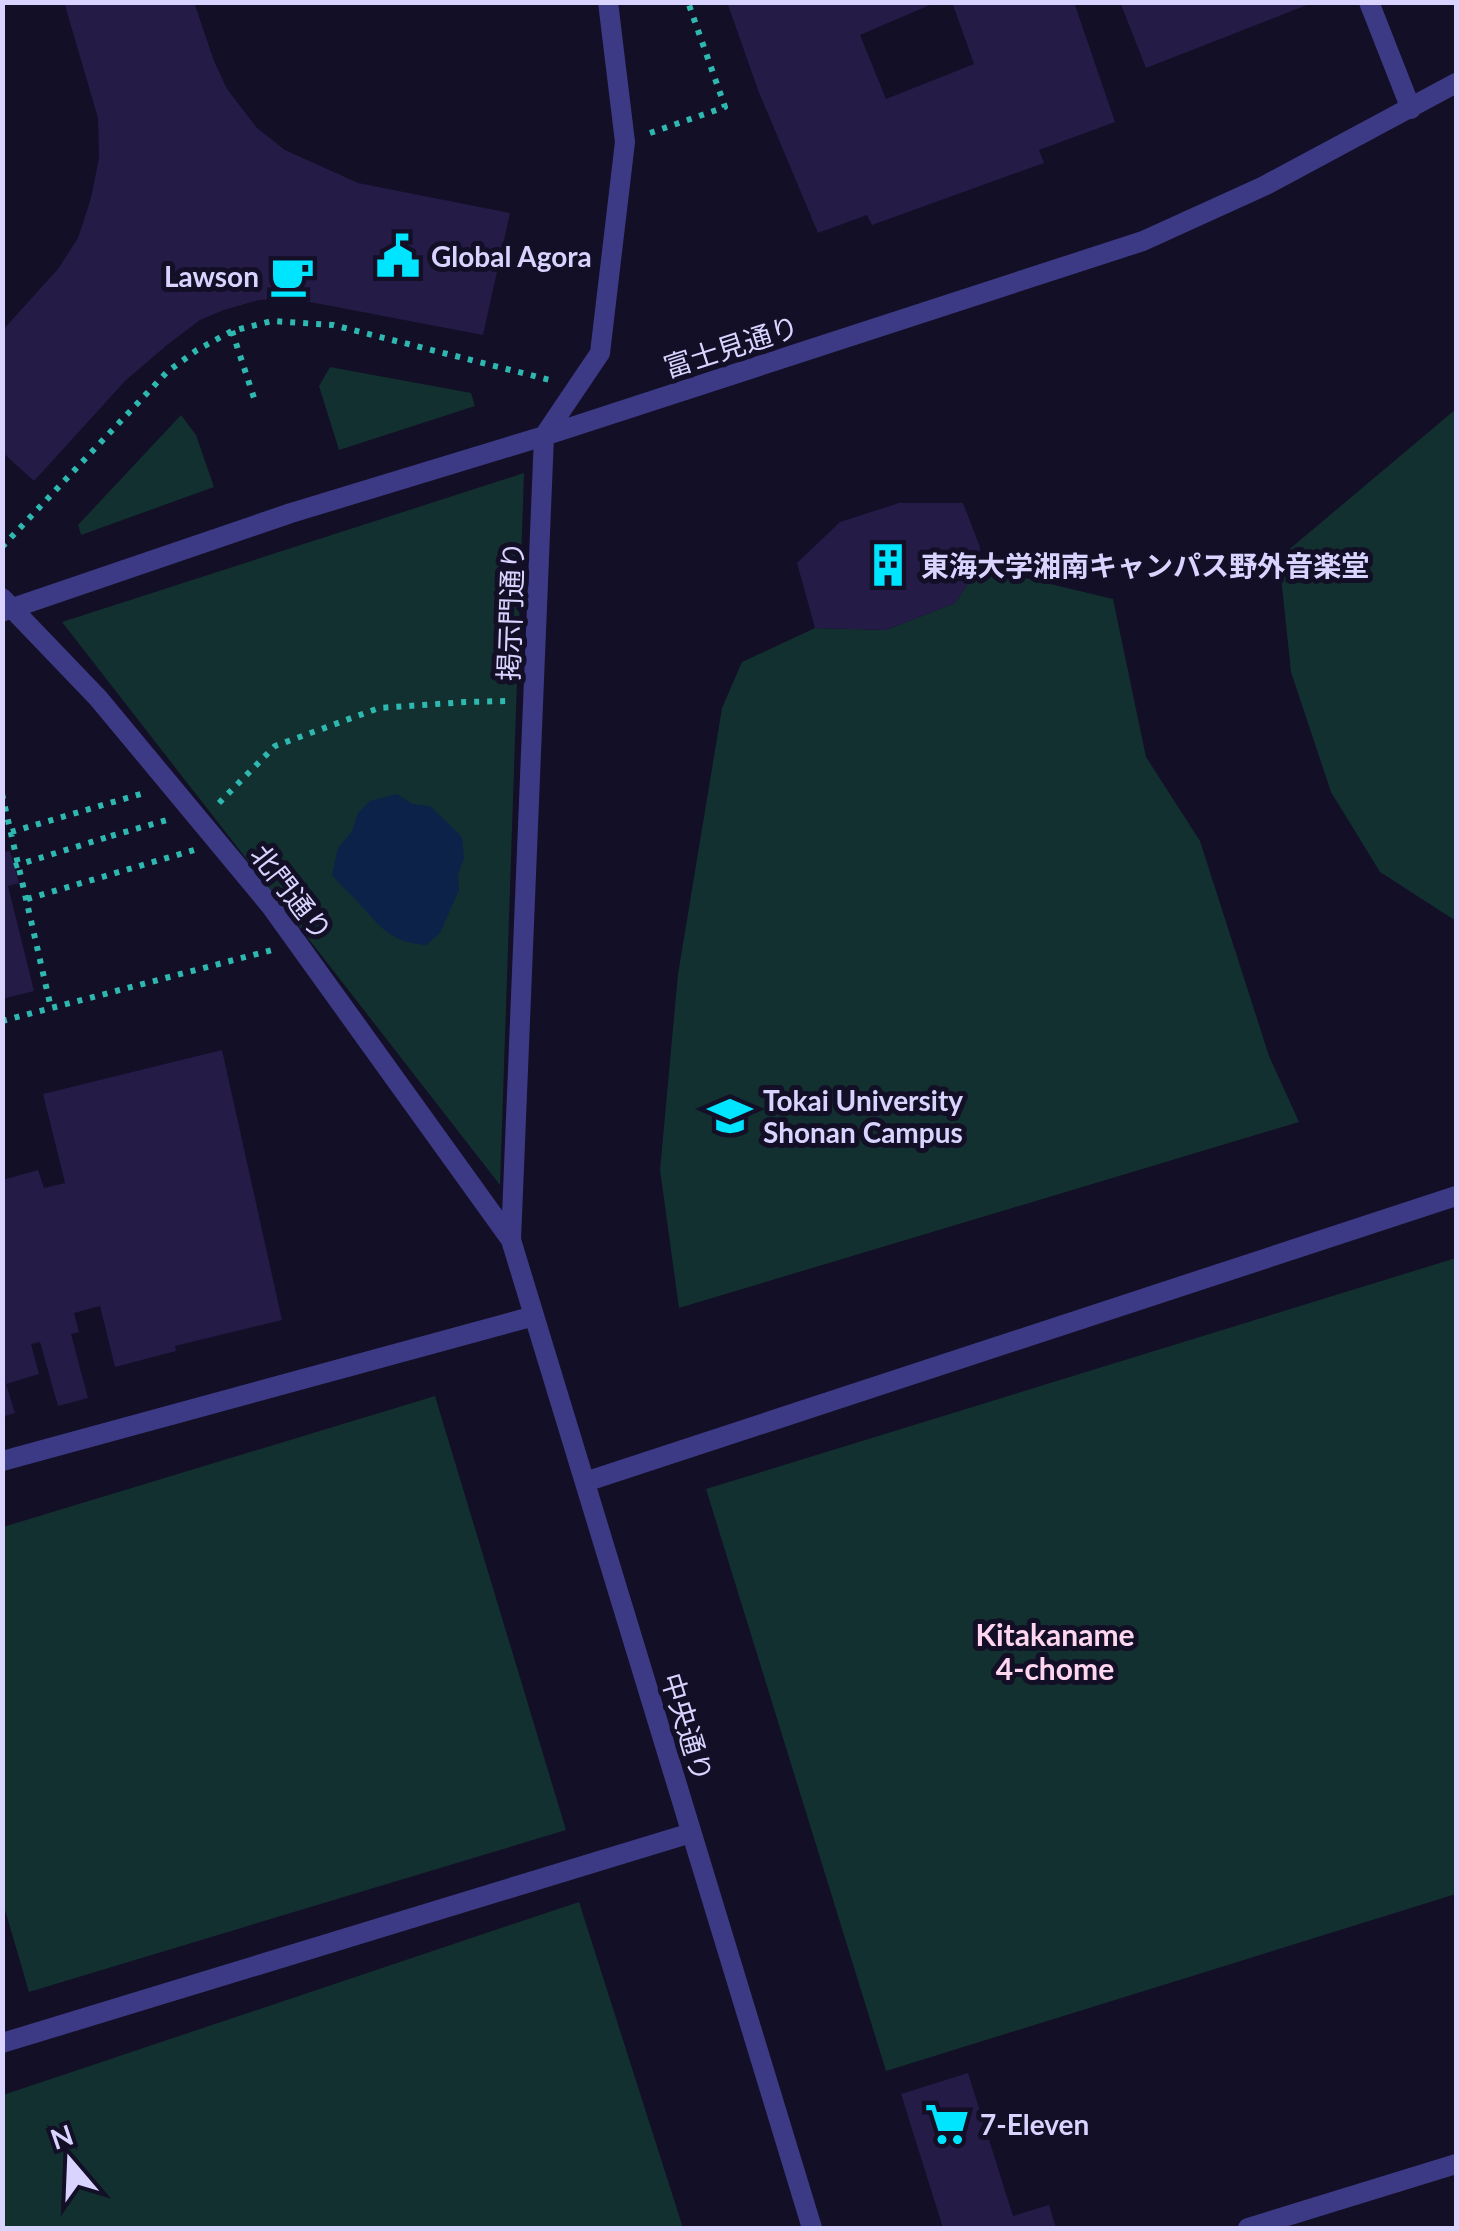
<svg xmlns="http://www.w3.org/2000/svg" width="1459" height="2231" font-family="Lato,'Noto Sans JP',sans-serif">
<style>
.green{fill:#12302f}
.water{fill:#0c2248}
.building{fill:#241b47}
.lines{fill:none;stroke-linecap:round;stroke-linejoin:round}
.path{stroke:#2fb8b0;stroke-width:6;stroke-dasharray:5 8;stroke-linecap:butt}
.lane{stroke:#3d3a85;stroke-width:20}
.path-bridge{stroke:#2fb8b0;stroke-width:6;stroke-dasharray:5 8;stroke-linecap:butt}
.labels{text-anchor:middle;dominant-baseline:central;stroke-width:10;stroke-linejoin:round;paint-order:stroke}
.poi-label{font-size:28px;font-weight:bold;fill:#d9d4ff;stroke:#130f26;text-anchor:start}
.street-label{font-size:28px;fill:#d9d4ff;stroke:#130f26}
.neighbourhood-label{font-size:30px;font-weight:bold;fill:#ffd6f0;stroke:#130f26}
</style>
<rect width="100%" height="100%" fill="#130f26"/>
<path class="green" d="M330,367L471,393L475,406L339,450L319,386Z
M1456,409V921L1380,872L1331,792L1291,672L1279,558Z
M181,415L196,435L214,487L81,535L78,525Z
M524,473L500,1185L62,622Z
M979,567L1113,599L1146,757L1200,841L1269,1056L1299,1122L679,1308L660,1170L678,974L722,708L742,662L815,628L886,630L955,603Z
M1456,1258V1894L886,2071L706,1489Z
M435,1396L566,1830L29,1992L3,1903V1527Z
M579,1902L683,2228H3V2095Z"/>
<path class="water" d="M397,794L412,804L430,806L462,837L464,859L458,874L459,890L440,933L426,945C387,942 379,924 354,898C346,890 339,884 332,875L338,848L352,831L358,813L370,801Z"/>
<path class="building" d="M64,2H194L214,61L227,89L257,128L285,150L358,183L510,213L483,335L289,298L259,300L224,310L200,320L167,345L126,380L34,481L2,452V331L58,269L78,238L91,198L99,158L98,118Z
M727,2H937L860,35L886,99L974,64L952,2H1074L1115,122L1039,150L1044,163L872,225L867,215L818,233L758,90Z
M1120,2H1312V3L1146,68Z
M899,503H963L980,547L979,567L955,603L886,630L815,628L797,563L840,522Z
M10,851L19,883L8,886L34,991L2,999V852Z
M222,1050L282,1320L175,1346L176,1351L115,1367L100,1306L74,1313L79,1332L71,1334L88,1398L58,1406L40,1342L31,1344L39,1374L6,1384L15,1413L2,1417V1180L38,1170L44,1188L65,1183L43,1094Z
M968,2073L1013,2216L1049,2205L1056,2228H943L901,2094Z"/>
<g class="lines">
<path class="path" d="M650,133L725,107L688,2
M232,331L254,398
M2,547L167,372L197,350L232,331L272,321L333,325L550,380
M2,794L51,1008
M219,803L275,746L379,708L466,702L506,701
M11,832L144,793
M111,836L167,820
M27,899L194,850
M2,1021L272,950"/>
<path class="lane" d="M1369,2L1411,109
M2,598L98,698L270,905L511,1240L812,2228
M4,611L291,513L544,436L1143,241L1264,186L1456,83
M511,1240L544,436L600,353L625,142L608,2
M2,1461L534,1316
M585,1482L1456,1196
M2,2043L691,1833
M1248,2228L1456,2164"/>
<path class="path-bridge" d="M14,866L111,836"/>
</g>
<defs>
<g id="civic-bare" transform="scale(3.45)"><path d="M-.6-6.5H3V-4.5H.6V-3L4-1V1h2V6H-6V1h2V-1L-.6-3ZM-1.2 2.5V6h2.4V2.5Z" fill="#00e5ff" stroke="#130f26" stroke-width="2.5" paint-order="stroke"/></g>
<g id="cafe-bare" transform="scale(3.45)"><path d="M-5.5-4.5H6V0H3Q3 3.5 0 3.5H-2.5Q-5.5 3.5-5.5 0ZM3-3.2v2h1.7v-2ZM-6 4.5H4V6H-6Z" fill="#00e5ff" stroke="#130f26" stroke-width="2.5" paint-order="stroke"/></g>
<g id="building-bare" transform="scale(3.45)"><path d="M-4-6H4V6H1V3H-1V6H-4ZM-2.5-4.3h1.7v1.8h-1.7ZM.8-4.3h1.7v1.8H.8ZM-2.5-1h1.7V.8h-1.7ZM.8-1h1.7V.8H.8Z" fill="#00e5ff" stroke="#130f26" stroke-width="2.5" paint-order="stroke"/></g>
<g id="university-bare" transform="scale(3.45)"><path d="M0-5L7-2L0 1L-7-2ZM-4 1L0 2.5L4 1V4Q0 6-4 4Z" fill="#00e5ff" stroke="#130f26" stroke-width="2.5" paint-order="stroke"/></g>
<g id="supermarket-bare" transform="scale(3.45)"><path d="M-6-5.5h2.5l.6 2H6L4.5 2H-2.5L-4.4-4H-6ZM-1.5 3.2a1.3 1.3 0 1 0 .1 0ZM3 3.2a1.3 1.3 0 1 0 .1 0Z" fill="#00e5ff" stroke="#130f26" stroke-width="2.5" paint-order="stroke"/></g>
</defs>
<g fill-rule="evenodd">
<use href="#civic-bare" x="398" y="256"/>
<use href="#cafe-bare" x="292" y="276"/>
<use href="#building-bare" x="888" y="565"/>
<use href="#university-bare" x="730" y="1116"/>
<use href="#supermarket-bare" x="947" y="2124"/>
</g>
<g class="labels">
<g class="poi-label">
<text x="431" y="256">Global Agora</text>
<text x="259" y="276" text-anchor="end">Lawson</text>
<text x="921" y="565">東海大学湘南キャンパス野外音楽堂</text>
<text x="763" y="1100">Tokai University<tspan x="763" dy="32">Shonan Campus</tspan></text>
<text x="980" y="2124">7-Eleven</text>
</g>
<g class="street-label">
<text transform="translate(731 346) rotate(-18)">富士見通り</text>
<text transform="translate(510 611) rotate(-88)">掲示門通り</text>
<text transform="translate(292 892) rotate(52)">北門通り</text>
<text transform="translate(688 1727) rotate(73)">中央通り</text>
</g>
<g class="neighbourhood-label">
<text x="1055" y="1634">Kitakaname<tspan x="1055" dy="34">4-chome</tspan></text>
</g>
</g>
<rect width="1459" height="2231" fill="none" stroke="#d9d4ff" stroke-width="10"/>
<g transform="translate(70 2161) rotate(341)" stroke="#130f26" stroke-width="8" paint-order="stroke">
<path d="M0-8L18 38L0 25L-18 38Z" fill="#d9d4ff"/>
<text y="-15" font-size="28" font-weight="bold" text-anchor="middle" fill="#d9d4ff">N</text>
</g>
</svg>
